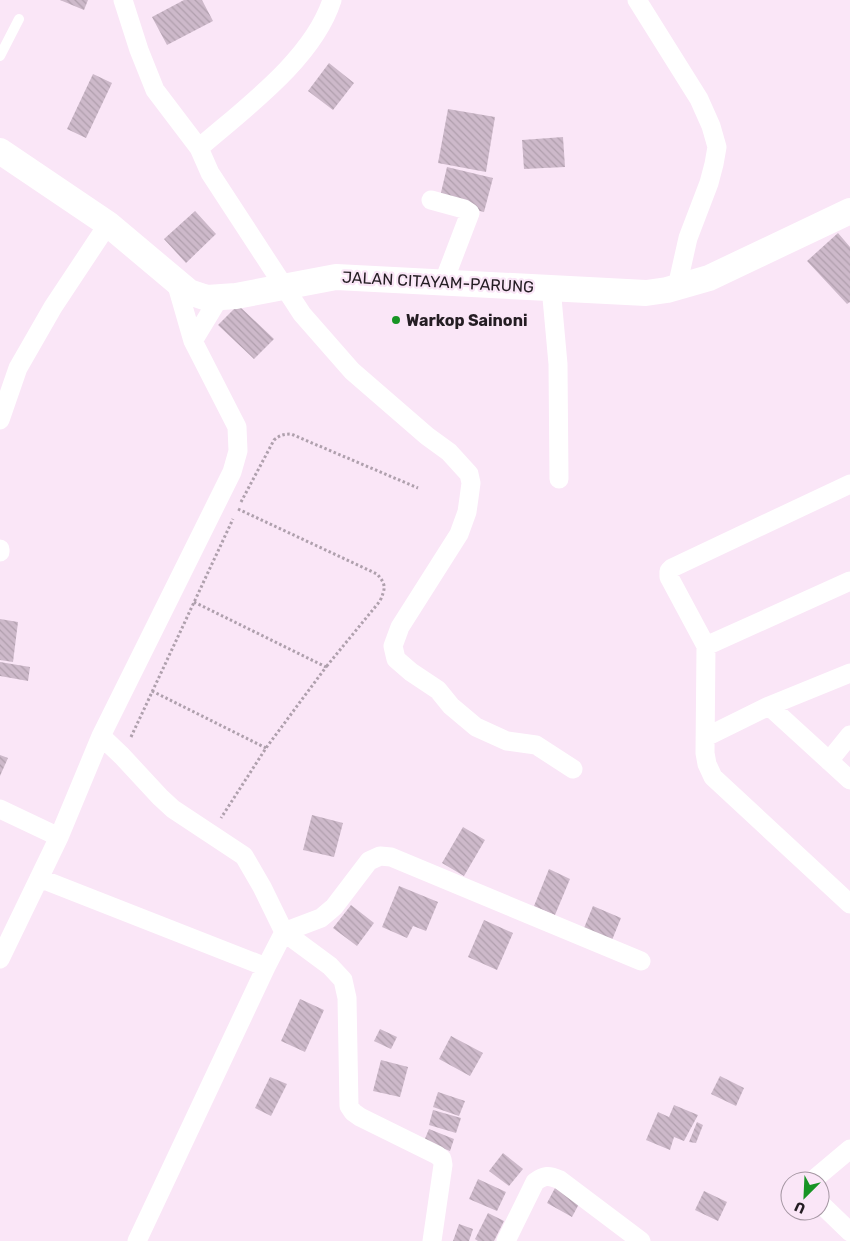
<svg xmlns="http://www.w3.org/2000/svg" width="850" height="1241" font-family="Rubik,sans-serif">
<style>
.building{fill:url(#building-back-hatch)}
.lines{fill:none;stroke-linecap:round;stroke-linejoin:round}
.path{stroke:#afa0ad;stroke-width:3;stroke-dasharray:2.5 2.5;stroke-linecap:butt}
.lane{stroke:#fff;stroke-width:10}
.street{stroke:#fff;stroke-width:19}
.secondary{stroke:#fff;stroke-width:26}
.poi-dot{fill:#179424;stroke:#fae6f7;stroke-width:2}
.labels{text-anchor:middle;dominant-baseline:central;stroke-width:4.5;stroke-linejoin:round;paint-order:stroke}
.street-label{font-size:16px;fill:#241d23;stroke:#fae6f7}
.poi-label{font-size:16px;font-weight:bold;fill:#241d23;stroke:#fae6f7;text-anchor:start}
</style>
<defs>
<pattern id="building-back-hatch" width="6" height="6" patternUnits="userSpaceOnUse" patternTransform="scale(1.25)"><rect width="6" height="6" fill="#cdb9ca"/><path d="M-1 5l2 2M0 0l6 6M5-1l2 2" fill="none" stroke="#b09fad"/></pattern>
</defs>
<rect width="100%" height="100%" fill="#fae6f7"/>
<path class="building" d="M60,0H88L84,10Z
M184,0H202L213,21L167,45L152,17Z
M329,63L354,83L333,110L308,91Z
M93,74L112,83L86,138L67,129Z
M448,109L495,117L486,172L438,163Z
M563,137L565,167L524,169L522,140Z
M447,167L493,178L484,212L439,201Z
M195,211L216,234L186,263L164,239Z
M838,233L850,247V302L847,304L807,261Z
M238,305L274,339L254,359L218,325Z
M0,619L18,622L13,662L0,660Z
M0,662L30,667L28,681L0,676Z
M0,755L8,758L0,776Z
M312,815L343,823L334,857L303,850Z
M463,827L485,840L464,876L442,863Z
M549,869L570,879L555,915L534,906Z
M399,886L438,902L426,931L413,926L407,938L382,927Z
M351,905L374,923L357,946L333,928Z
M593,906L621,918L612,940L584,928Z
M484,920L513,933L497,970L468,957Z
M300,999L324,1010L305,1052L281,1041Z
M380,1029L397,1037L391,1049L374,1041Z
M451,1036L483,1053L470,1076L439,1059Z
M381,1060L408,1067L400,1097L373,1091Z
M720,1076L744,1088L736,1106L711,1094Z
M270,1077L287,1084L271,1116L255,1108Z
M438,1092L465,1101L459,1116L433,1107Z
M674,1105L698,1115L684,1141L674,1137L670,1150L646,1140L658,1112L669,1117Z
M433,1110L461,1118L456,1133L429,1125Z
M697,1122L703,1125L696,1143L689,1142Z
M429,1129L454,1139L450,1151L424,1141Z
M503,1153L523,1169L509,1186L489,1171Z
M478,1179L506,1192L497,1211L469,1199Z
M555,1188L580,1202L572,1217L547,1203Z
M704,1191L727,1202L718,1221L695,1210Z
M488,1213L504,1221L494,1241H478L475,1239Z
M459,1224L473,1229L469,1241H453Z"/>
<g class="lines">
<path class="path" d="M241,502L274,440C280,435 284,434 291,434L418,488
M238,509L377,574C387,585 385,589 380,601L326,667
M194,602L326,667L266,748L221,818
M152,691L266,748
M131,737L233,519"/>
<path class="lane" d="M0,56L19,19"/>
<path class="street" d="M123,0L139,50L155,90L199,148
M332,0C313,59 245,108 199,148L210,173L302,314L352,371L427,436L449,452L469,474L471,483L469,498L467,512L459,534L400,627L393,646L396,659L411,672L438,690L451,706L476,727L507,741L536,745L573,769
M637,0L699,99L711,126L717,147L714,164L709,183L688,238L677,287
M431,200L464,209L470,213L444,281
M551,287L558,364L559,479
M193,341L219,298
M0,420L18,368L53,307L108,224
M850,484L672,568L669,571V577L706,646L705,753L707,764L713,777L850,904
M0,549V552
M706,646L850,581
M769,706L850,780
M706,737L769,706L850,673
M829,761L850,735
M0,809L59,837
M39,878L266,967L284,932L262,887L244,856L173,809L160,797L122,756L101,736
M284,932L321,918L334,907L369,861L380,856L391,857L641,961
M284,932L330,966L343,980L347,998L349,1106L353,1112L360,1117L437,1155L442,1159L443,1165L432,1241
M0,959L59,837L101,736L232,472L238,451L237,427L193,341L176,282
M812,1181L850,1149
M820,1203L850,1232
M137,1241L266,967
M506,1241L535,1182C544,1175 549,1175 560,1180L641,1241"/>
<path class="secondary" d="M0,151L108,224L189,292L207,298L236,296L336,277L646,293L667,290L709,278L850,211"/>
</g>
<circle class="poi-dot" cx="396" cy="320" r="5"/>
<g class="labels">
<g class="street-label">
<text transform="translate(438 282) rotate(3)">JALAN CITAYAM-PARUNG</text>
</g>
<g class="poi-label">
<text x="406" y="320">Warkop Sainoni</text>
</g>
</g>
<g transform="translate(805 1196) rotate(204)"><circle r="24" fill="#fae6f7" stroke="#a496a2"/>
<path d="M0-4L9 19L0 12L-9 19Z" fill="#179424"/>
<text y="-8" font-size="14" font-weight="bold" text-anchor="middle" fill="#241d23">U</text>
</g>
</svg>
